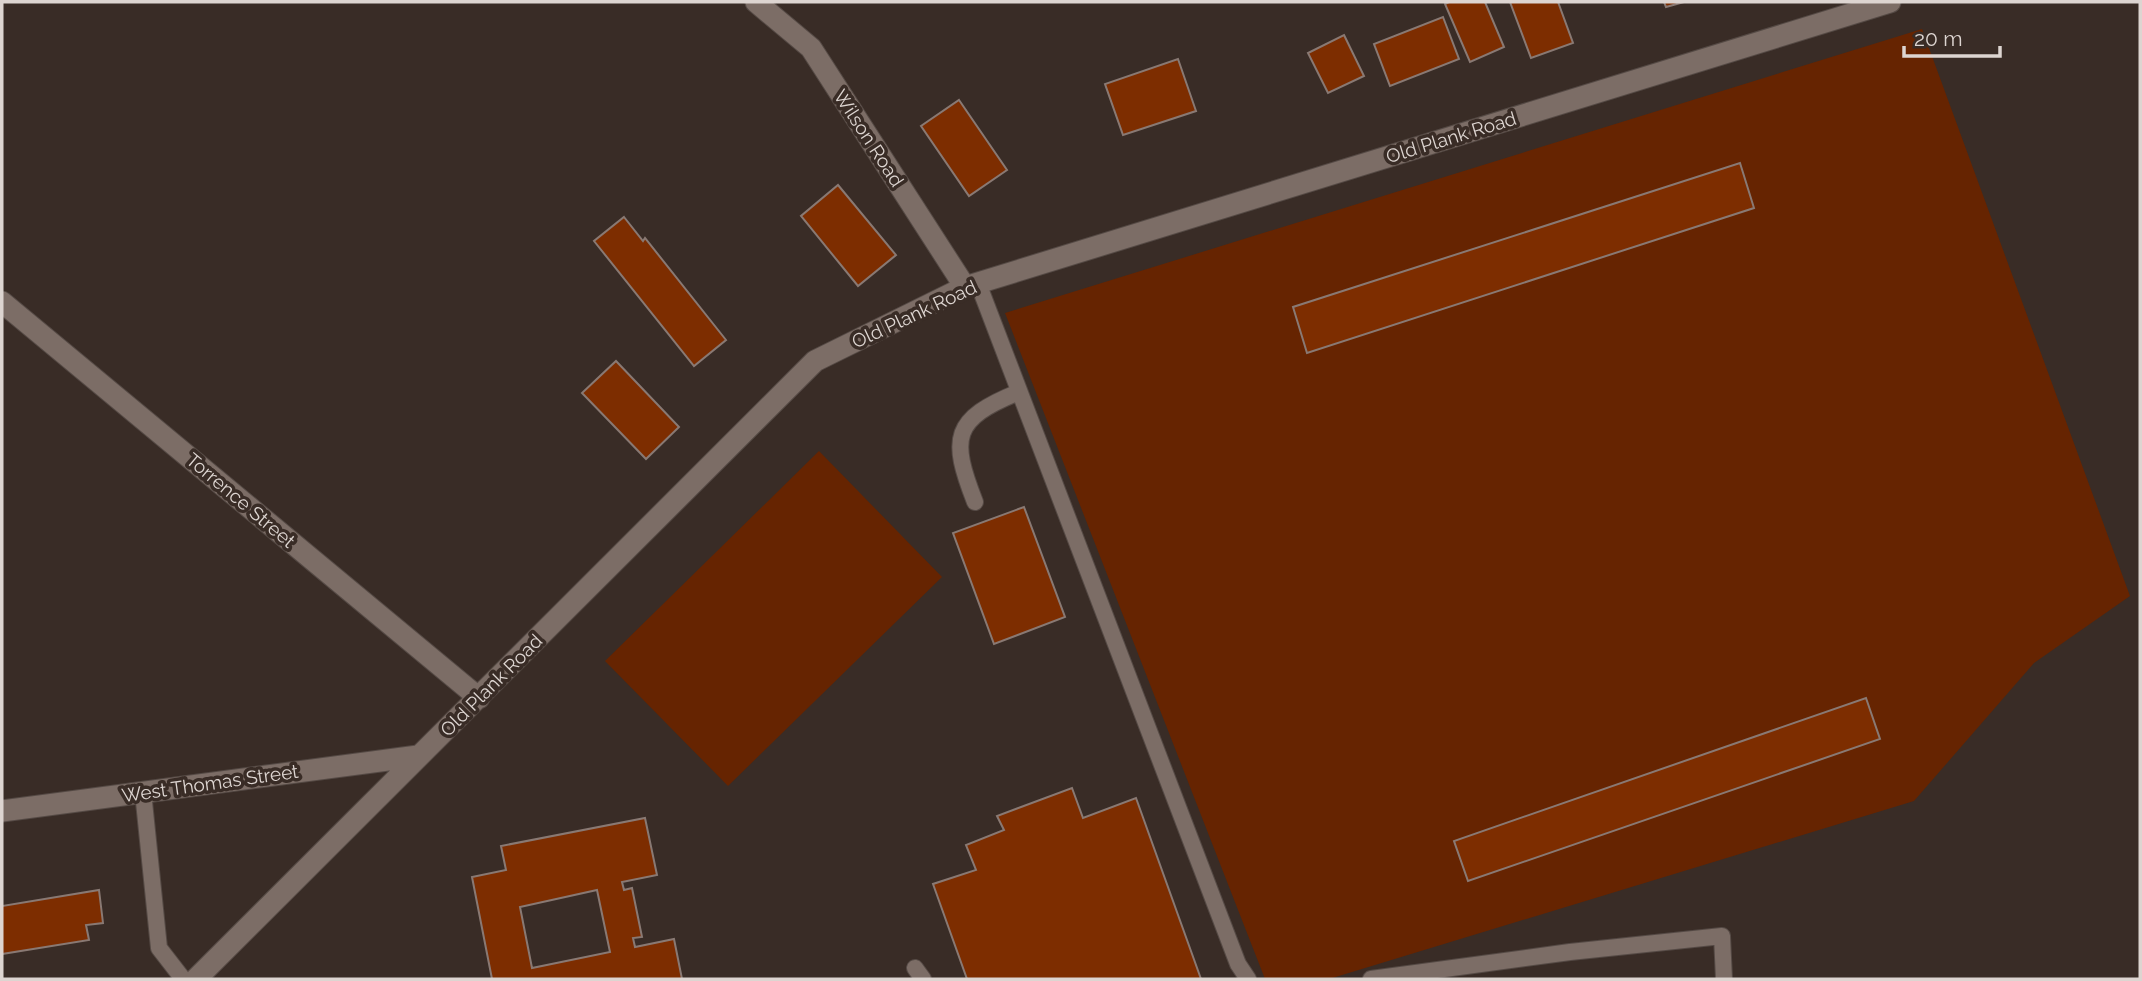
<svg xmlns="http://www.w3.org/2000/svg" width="2142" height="981" font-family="Raleway,sans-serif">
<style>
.green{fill:#662401}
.building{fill:#7d2d00;stroke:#897973;stroke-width:2;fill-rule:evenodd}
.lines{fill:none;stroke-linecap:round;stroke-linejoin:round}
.lane-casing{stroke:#554a45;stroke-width:18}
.street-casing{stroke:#554a45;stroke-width:23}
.lane{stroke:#7c6d66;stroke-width:16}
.street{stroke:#7c6d66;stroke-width:21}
.labels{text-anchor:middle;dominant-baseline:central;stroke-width:7;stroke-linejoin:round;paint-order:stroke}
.street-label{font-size:19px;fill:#ddd5d1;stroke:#392c26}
</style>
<rect width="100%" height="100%" fill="#392c26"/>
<path class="green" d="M1922,29L2130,596L2034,663L1914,801L1329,979H1265L1005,313Z
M819,451L942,577L728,786L605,661Z"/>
<path class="building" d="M1449,2H1485L1504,47L1470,62L1445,4Z
M1510,2H1558L1573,43L1531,58Z
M1664,2H1684L1666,7Z
M1443,17L1459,59L1390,86L1374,44Z
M1344,35L1364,76L1328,93L1308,53Z
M1178,59L1196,111L1123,135L1105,84Z
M959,100L1007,170L969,196L921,126Z
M1740,163L1754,208L1307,353L1293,307Z
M838,185L896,255L858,286L801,216Z
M624,217L643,241L645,238L726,340L694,366L594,241Z
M616,361L679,427L646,459L582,393Z
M1024,507L1065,617L994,644L953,533Z
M1866,698L1880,739L1468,881L1454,841Z
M1072,788L1083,818L1136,798L1201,979H967L933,884L976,870L966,845L1004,830L997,816Z
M645,818L657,875L622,882L624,890L632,888L642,937L633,938L635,947L674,939L682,979H492L472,877L506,870L501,846ZM597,890L610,952L532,968L520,907Z
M99,890L103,923L86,925L89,940L2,954V906Z"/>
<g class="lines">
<g class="lane-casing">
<path id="lane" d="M978,283L1238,964L1248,979
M975,502C950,438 952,419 1019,392
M143,792L159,948L183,979
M915,968L923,979
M1371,979L1570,952L1722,936L1724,979"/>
</g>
<g class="street-casing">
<path id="street" d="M756,2L811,48L965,287
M2,302L479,698
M2,811L418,756
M196,979L815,361L965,287L1890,2"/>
</g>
<use href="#lane" class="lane"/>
<use href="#street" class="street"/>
</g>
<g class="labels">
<g class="street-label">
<text transform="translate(1451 137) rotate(-17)">Old Plank Road</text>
<text transform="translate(869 138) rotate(57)">Wilson Road</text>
<text transform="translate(914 314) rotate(-25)">Old Plank Road</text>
<text transform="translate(241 500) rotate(40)">Torrence Street</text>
<text transform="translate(491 685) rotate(-45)">Old Plank Road</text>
<text transform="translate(210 783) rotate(-8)">West Thomas Street</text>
</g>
</g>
<rect width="2142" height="981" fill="none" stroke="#ddd5d1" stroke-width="7"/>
<path d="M1904 46v10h96v-10" fill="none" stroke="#ddd5d1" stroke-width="3.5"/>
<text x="1914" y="46" font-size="21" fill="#ddd5d1" stroke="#392c26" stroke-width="5" paint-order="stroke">20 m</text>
</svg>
